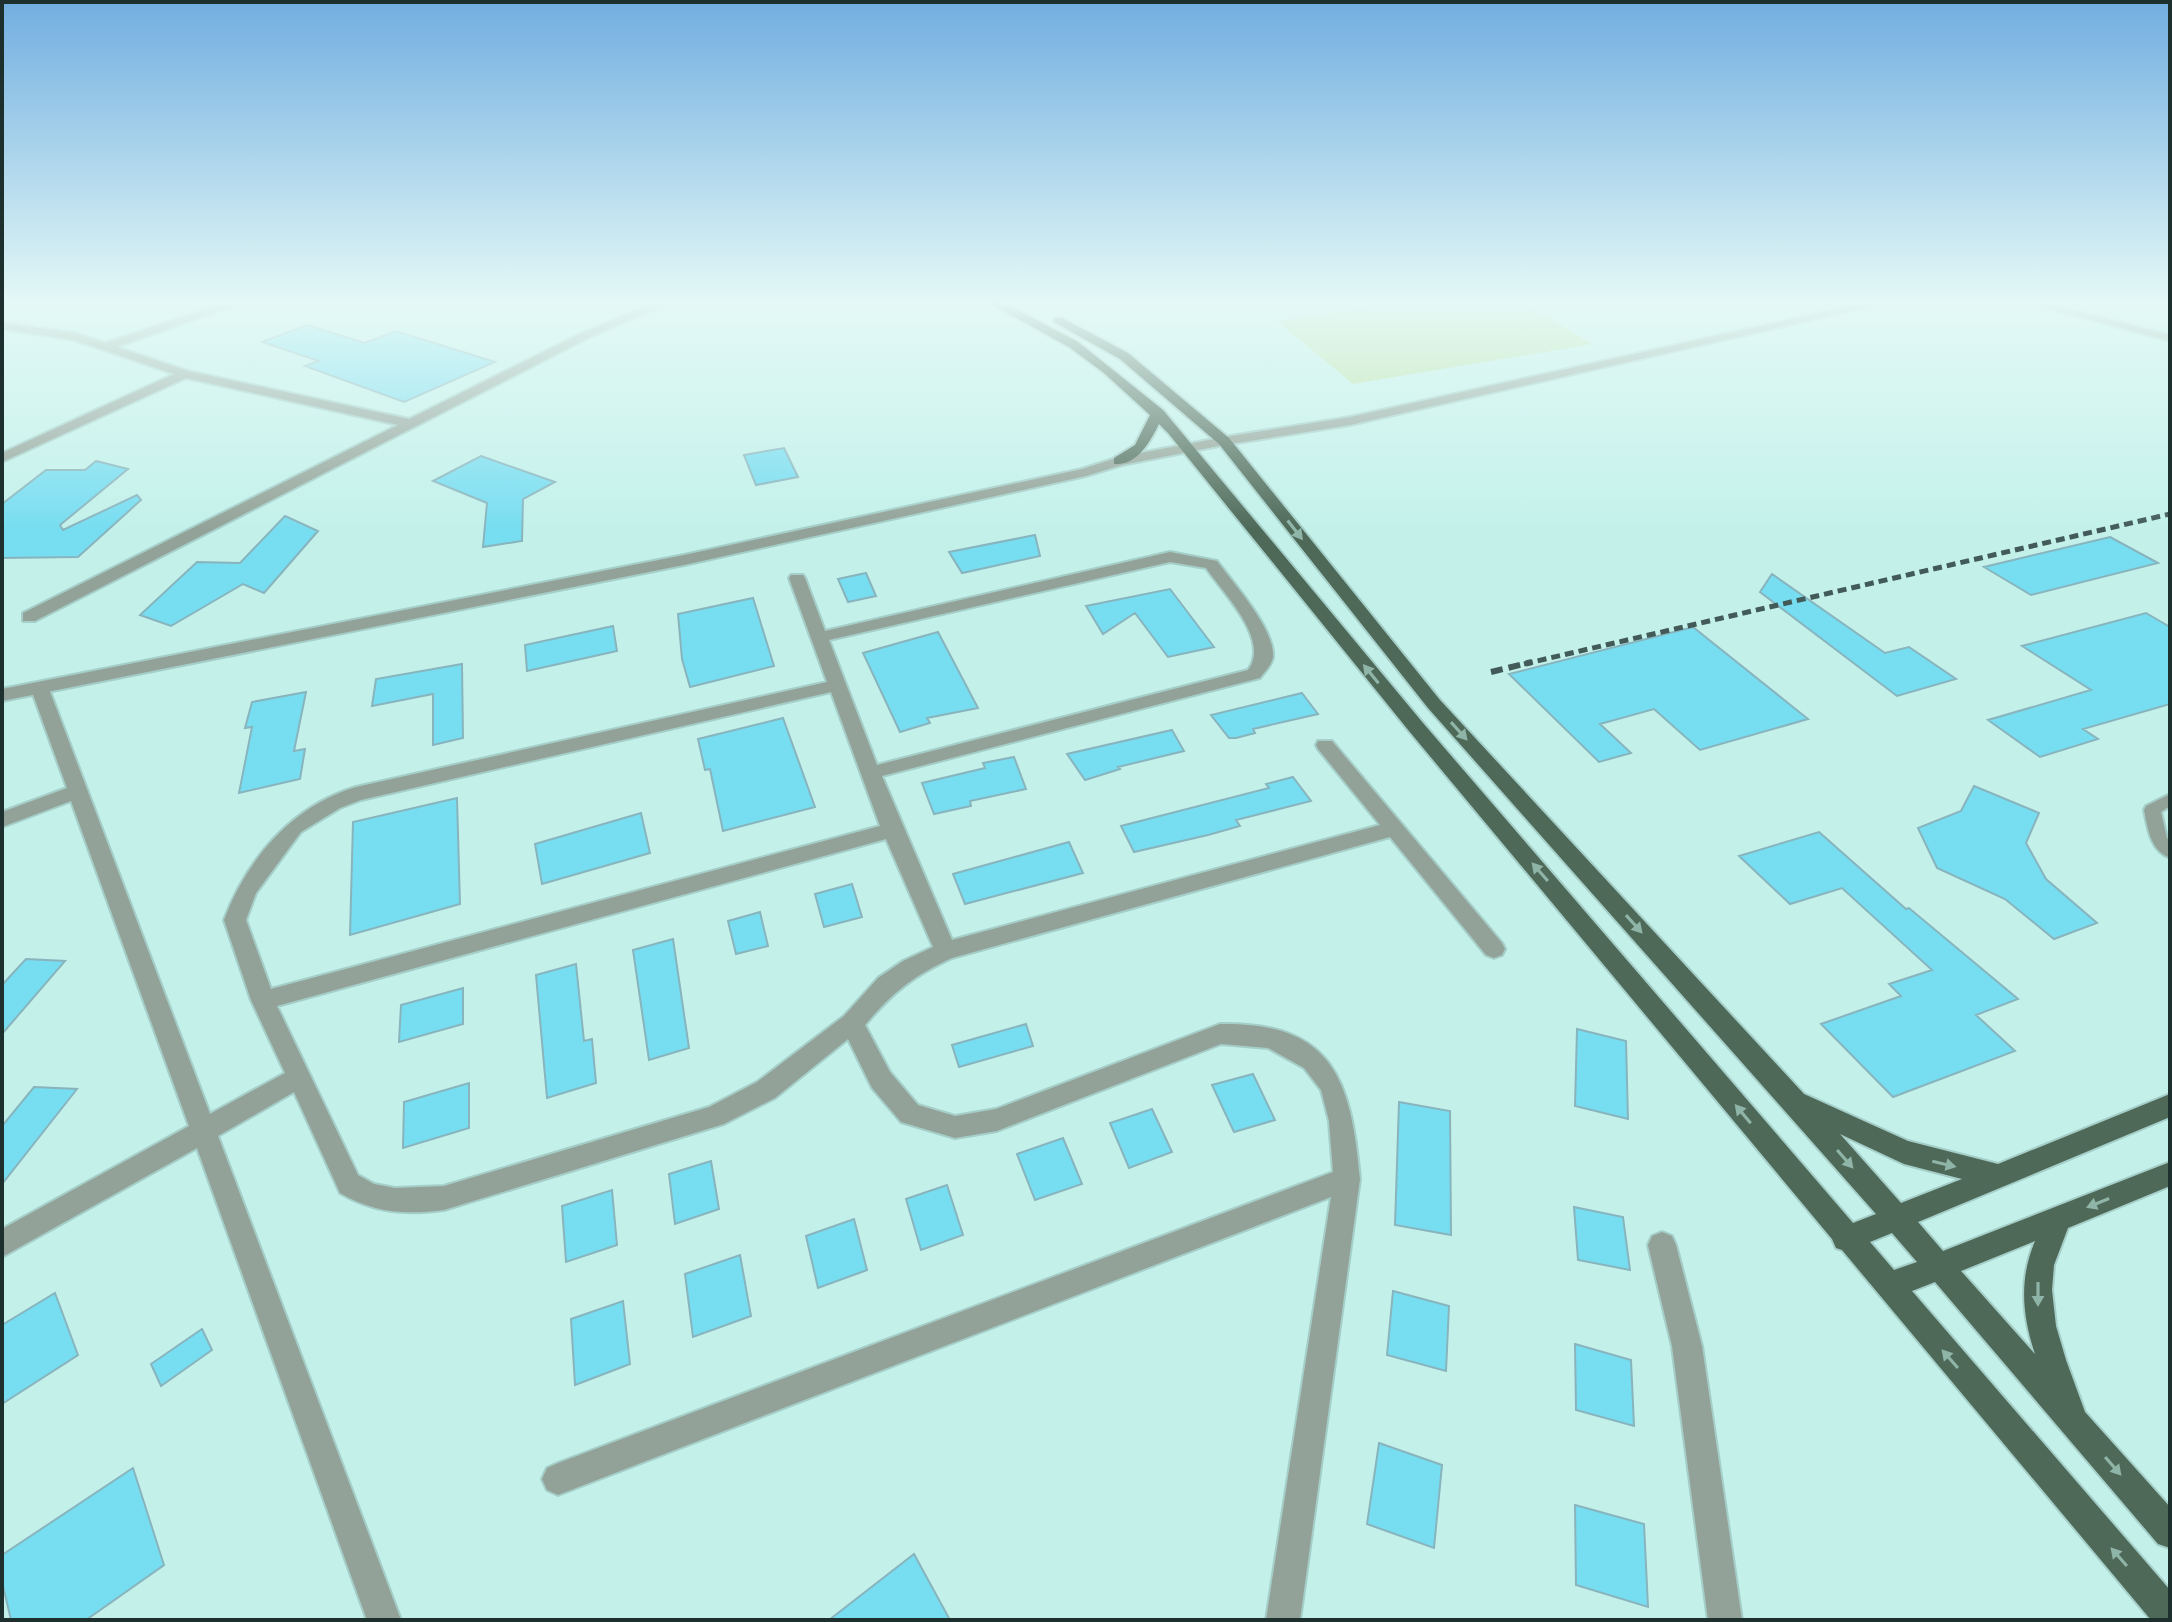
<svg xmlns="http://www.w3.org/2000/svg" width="2172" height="1622" font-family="'Playfair Display',serif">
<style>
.green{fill:#bee19e}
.building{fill:#77ddf1;stroke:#88b4bd;stroke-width:2}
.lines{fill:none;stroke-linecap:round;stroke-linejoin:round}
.service-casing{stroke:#a5cec8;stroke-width:4}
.minor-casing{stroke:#a5cec8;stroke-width:4}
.tertiary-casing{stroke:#a5cec8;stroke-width:4}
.primary-casing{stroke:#a5cec8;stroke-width:4}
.service{fill:#93a298;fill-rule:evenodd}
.minor{fill:#93a298;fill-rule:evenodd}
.tertiary{fill:#93a298;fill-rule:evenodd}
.primary{fill:#4e6958;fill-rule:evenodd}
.rail-far1{stroke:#425b58;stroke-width:5;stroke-dasharray:9 5;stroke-linecap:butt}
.rail{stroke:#425b58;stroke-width:6;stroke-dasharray:12 6;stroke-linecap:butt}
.oneway{fill:#8fb4a8}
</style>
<rect width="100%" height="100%" fill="#c3f1ea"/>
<path class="green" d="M1393,303H1525L1592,344L1353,384L1277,321Z"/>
<path class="building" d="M307,325L365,343L396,331L495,362L404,402L305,366L319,361L262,342Z
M784,448L798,477L756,485L744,455Z
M481,456L555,482L523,499L522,541L483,547L487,503L433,481Z
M96,461L128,469L60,525L63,530L137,495L141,500L78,557L2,558V504L46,470H85Z
M285,516L318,531L264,593L243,584L171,626L140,615L197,562L240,563Z
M1035,535L1040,556L962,573L949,552Z
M2110,537L2158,563L2031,595L1984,567Z
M866,573L876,596L848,602L838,579Z
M1772,574L1885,653L1909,647L1956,679L1897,696L1760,592Z
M1170,589L1214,647L1168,657L1135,613L1103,634L1086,606Z
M753,598L774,666L690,687L682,659L678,614Z
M2146,613L2170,627V704L2083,729L2098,739L2040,757L1988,720L2091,690L2022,646Z
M613,626L617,651L527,671L525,645Z
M1693,627L1808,719L1700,750L1654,709L1600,724L1631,753L1599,762L1509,674Z
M938,632L978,708L927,718L930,723L900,732L863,653Z
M462,664L463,738L433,745V694L372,706L376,679Z
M306,692L294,751L305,749L300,779L239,793L252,727L245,728L252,702Z
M1302,693L1318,714L1253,729L1255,733L1236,738H1229L1211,715Z
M783,718L815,807L723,831L710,769L705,770L698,739Z
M1172,730L1184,751L1118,767L1120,769L1085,780L1067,754Z
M1014,757L1026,789L970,801L971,806L934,814L922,783L985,768L983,763Z
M1293,777L1311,801L1236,820L1240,826L1208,835L1134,852L1121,826L1269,788L1266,784Z
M1974,786L2039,813L2026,843L2046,879L2097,923L2054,939L2005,899L1937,868L1918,828L1961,811Z
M457,798L460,904L350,935L353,822Z
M641,813L650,853L542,884L535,844Z
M1819,832L1906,909L1909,908L2018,999L1976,1015L2015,1051L1893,1097L1821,1024L1901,996L1889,984L1932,970L1842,888L1790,904L1739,856Z
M1069,842L1083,873L965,904L953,874Z
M852,884L862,917L824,927L815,894Z
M760,912L768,946L736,954L728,921Z
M673,939L689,1048L649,1060L633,950Z
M26,959L65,961L2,1034V985Z
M576,964L584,1041L592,1039L596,1083L547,1098L536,975Z
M463,988V1024L399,1042L401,1005Z
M1026,1024L1033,1046L959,1067L952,1045Z
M1577,1029L1626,1041L1628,1119L1575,1106Z
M1253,1074L1275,1120L1234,1132L1212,1085Z
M469,1083V1128L403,1148L404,1102Z
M34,1087L77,1089L2,1184V1126Z
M1399,1102L1450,1111L1451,1235L1395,1225Z
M1152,1109L1172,1152L1129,1168L1110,1123Z
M1063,1138L1082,1184L1035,1200L1017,1154Z
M711,1161L719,1209L675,1224L669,1174Z
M947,1185L963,1235L921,1250L906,1199Z
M612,1190L617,1245L566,1262L562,1206Z
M1574,1207L1623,1217L1630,1270L1578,1260Z
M854,1219L867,1270L818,1288L806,1236Z
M740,1255L751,1316L693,1337L685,1274Z
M1393,1291L1449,1306L1446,1371L1387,1355Z
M55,1293L78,1355L2,1404V1325Z
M623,1301L630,1364L575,1385L571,1319Z
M202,1329L212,1350L161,1386L151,1364Z
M1575,1344L1631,1360L1634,1426L1576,1410Z
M1379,1443L1442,1465L1434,1548L1367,1524Z
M133,1468L164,1565L86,1620H11L2,1582V1555Z
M1575,1505L1644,1524L1648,1607L1576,1585Z
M914,1554L950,1620H829Z"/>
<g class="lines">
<g class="service-casing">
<path id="service" d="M2028,303H2044L2170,335V341Z
M2170,794V806L2161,812L2167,838L2170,841V858C2150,850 2148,829 2144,810L2146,806Z"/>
</g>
<g class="minor-casing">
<path id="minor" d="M224,303H241L117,347L188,371L409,419L582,333L654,303H670L590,337L35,621H23V613L398,425L186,378L2,462V453L174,374L74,340L2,329V323L76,333L105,343Z
M1865,303H1886L1350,425L1224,445L1217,441L1224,437L1350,417Z
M1170,552L1217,561C1233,583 1275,629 1273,657C1272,665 1265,671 1260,678L882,776L952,940L1380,825L1318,749L1316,745L1318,741H1332L1502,943L1505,949L1502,955L1494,958L1486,955L1390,837L952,958C913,976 893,992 865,1025L890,1072L918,1105L955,1116L996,1109L1220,1024C1334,1022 1351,1081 1360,1179L1300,1620H1266L1331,1197L558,1495L547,1490L542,1479L547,1468L558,1463L1333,1172L1329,1121L1321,1090L1304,1068L1268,1048L1221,1044L997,1131L955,1138L901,1122L872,1088L848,1039L775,1098L724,1124L444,1210C405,1215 374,1213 340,1193L294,1092L218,1136L401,1620H367L197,1148L2,1257V1229L189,1126L71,801L2,827V812L67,788L31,689L34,685H46L49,689L210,1114L285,1073L251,1000L224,920C247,859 292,806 356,787L827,682L789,578L791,575H803L805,578L825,631ZM1170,562L1206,568C1223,593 1271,640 1248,670L877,765L829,640ZM831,692L880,826L271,989L246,920L256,893L301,832L340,808L361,800ZM886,839L933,947L903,961L878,978L844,1016L757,1082L709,1107L444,1186L395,1188L374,1184L358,1175L277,1006Z
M1662,1232L1672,1236L1676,1245L1702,1346L1742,1620H1708L1672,1346L1648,1245L1652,1236Z"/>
</g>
<g class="tertiary-casing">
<path id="tertiary" d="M1224,437L1229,438V444L1122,465L1086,476L684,565L2,701V689L684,555L1082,469L1119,457Z"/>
</g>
<g class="primary-casing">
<path id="primary" d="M989,303H1004L1078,342L1163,410L1423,723L1853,1223L1876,1214L1428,708L1219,444L1120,359L1054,322V318H1062L1128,353L1229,438L1440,700L1804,1094L1908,1141L1998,1164L2170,1094V1117L1918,1222L1943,1251L2170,1162V1186L2068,1228L2054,1265L2052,1290L2056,1326L2066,1360L2085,1412L2170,1507V1548L2158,1544L1935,1282L1912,1291L2170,1590V1620H2151L1842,1250L1836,1248L1832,1239L1409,731L1168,433L1159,424C1150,442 1137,466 1114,464V458L1135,445L1150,415L1104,373L1069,347ZM1840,1134L1904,1164L1962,1179L1901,1203ZM1892,1233L1917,1262L1894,1270L1870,1242ZM2035,1241C2019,1279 2022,1315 2035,1354L1961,1271Z"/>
</g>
<use href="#service" class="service"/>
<use href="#minor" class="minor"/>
<use href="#tertiary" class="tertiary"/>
<use href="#primary" class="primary"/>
<path class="rail-far1" d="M1524,664L2170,514"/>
<path class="rail" d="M1491,672L1532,662"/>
</g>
<defs><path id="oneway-solid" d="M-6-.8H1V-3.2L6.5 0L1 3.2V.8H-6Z" transform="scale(2)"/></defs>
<g class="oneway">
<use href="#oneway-solid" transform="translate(1295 530) rotate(52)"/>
<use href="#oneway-solid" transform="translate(1371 674) rotate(-129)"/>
<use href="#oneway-solid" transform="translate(1459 731) rotate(48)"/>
<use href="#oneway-solid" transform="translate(1540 872) rotate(-131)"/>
<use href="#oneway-solid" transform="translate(1634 924) rotate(48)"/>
<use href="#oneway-solid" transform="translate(1743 1114) rotate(-130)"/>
<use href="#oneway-solid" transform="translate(1845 1159) rotate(49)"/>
<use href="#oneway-solid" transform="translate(1944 1164) rotate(13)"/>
<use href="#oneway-solid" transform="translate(2098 1203) rotate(158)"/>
<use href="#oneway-solid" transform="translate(2038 1294) rotate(90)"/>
<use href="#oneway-solid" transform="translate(1950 1359) rotate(-131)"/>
<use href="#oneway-solid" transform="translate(2113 1466) rotate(49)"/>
<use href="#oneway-solid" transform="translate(2119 1557) rotate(-131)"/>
</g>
<linearGradient id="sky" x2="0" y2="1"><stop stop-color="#71aee0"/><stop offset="0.57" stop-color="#e4f9f6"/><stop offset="1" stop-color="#e4f9f6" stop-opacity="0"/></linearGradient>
<rect width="2172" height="530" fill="url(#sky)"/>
<rect width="2172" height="1622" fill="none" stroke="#1e302e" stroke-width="8"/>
</svg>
